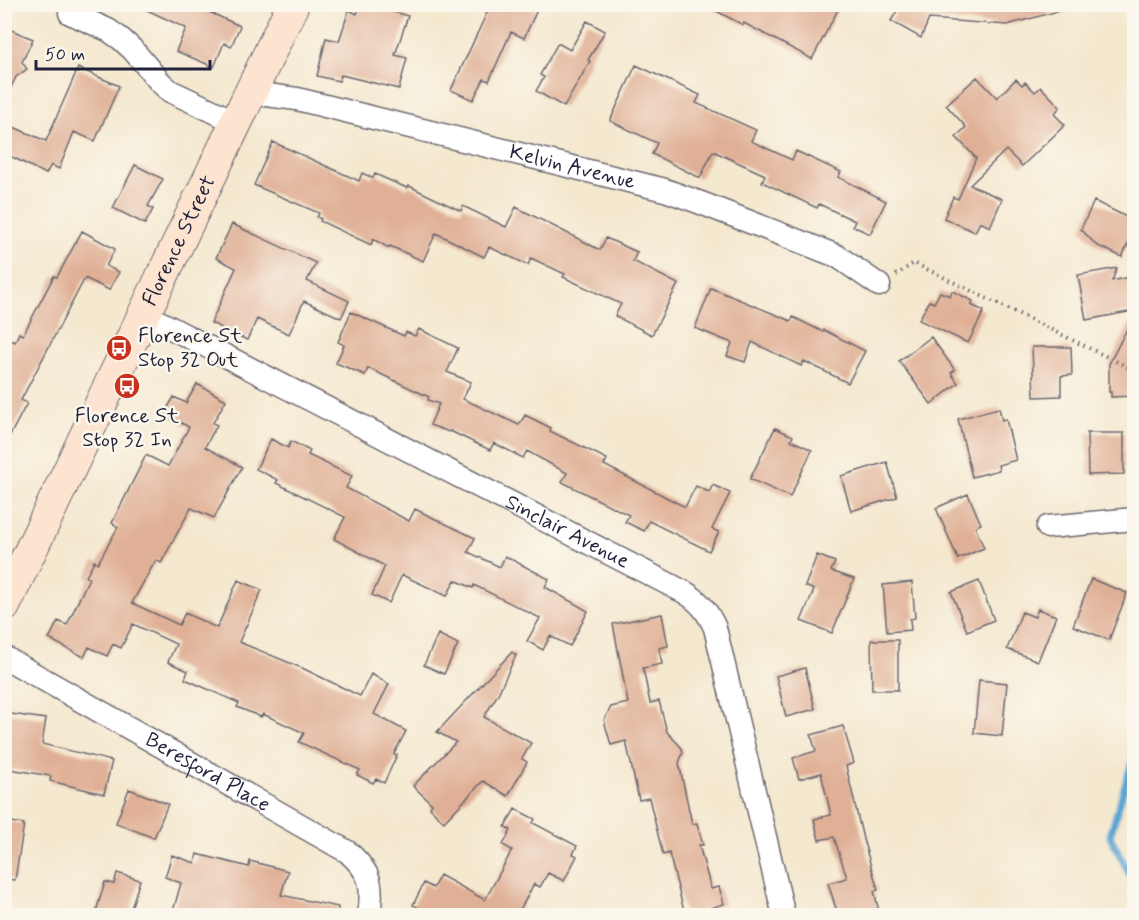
<svg xmlns="http://www.w3.org/2000/svg" width="1139" height="920" font-family="Mynerve,sans-serif">
<style>
.lines{fill:none;stroke-linecap:round;stroke-linejoin:round}
.stream{stroke:#59a4d1;stroke-width:7}
.building{fill:#e0b096}
.street-casing{stroke:#6c676f;stroke-width:25}
.secondary-casing{stroke:#6c676f;stroke-width:34}
.path{stroke:#6c676f;stroke-width:4;stroke-dasharray:1.5 4.5;stroke-linecap:butt}
.street{stroke:#fff;stroke-width:22}
.secondary{stroke:#fde4d0;stroke-width:32}
.labels{text-anchor:middle;dominant-baseline:central;stroke-width:5;stroke-linejoin:round;paint-order:stroke}
.street-label{font-size:21px;fill:#22223b;stroke:#fbf7ec}
.poi-label{font-size:21px;fill:#22223b;stroke:#fbf7ec;text-anchor:start}
</style>
<rect width="100%" height="100%" fill="#fbf7ec"/>
<filter id="ink" filterUnits="userSpaceOnUse"><feTurbulence type="fractalNoise" baseFrequency=".0167" numOctaves="2"/><feDisplacementMap in="SourceGraphic" scale="12" xChannelSelector="R" yChannelSelector="G"/><feConvolveMatrix kernelMatrix="1 2 1 2 8 2 1 2 1" color-interpolation-filters="sRGB"/></filter>
<filter id="wash" filterUnits="userSpaceOnUse"><feTurbulence type="fractalNoise" baseFrequency=".008" numOctaves="4" result="noise"/><feDisplacementMap in="SourceGraphic" scale="24" xChannelSelector="R" yChannelSelector="G"/><feGaussianBlur stdDeviation="1.35" result="paint"/><feColorMatrix in="noise" values="0 0 0 0 0 0 0 0 0 0 0 0 0 0 0 0 0 1.4 0 .05"/><feComposite in="paint" operator="in"/></filter>
<g filter="url(#wash)">
<rect width="100%" height="100%" fill="#f4e8cf"/>
<g class="lines">
<path class="stream" d="M1134,757L1127,778L1110,836L1134,883"/>
</g>
<g id="blocks">
<path class="building" d="M134,4H191L240,26L231,47L224,43L214,67L176,51L186,28Z
M360,4H393L391,11L408,16L395,55L407,58L399,89L341,75L339,81L317,76L326,38L339,41L349,10L357,14Z
M491,4H525L537,10L524,38L511,32L489,81L484,79L473,100L451,90Z
M703,4H841L812,59L744,23L743,25Z
M901,4H1061L1062,10L1007,25L929,19L921,38L891,21Z
M587,21L605,31L588,60L590,61L564,107L536,91L544,77L540,75L558,43L570,50Z
M4,27L33,39L22,62L27,69L16,77L4,102Z
M636,65L700,95L696,103L756,130L751,141L792,160L796,151L841,172L838,177L886,201L870,234L853,226L855,221L819,204L817,208L762,182L765,175L713,151L700,178L652,154L657,143L610,121Z
M78,68L119,86L95,141L74,132L59,169L51,165L46,174L4,153V123L46,141Z
M977,77L997,98L1016,79L1022,85L1025,82L1035,92L1041,87L1060,107L1054,114L1065,125L1022,166L1006,150L970,185L1002,199L990,227L980,222L975,232L944,218L953,197L958,199L976,158L956,137L966,127L946,105Z
M273,142L359,181L362,173L373,178L375,174L407,188L409,186L461,211L463,206L506,227L516,207L600,250L606,238L637,252L633,261L678,284L652,335L615,316L621,304L563,277L565,274L531,258L528,265L489,247L484,257L436,233L423,261L390,246L389,248L373,239L371,245L320,221L321,219L317,217L319,213L254,185Z
M135,165L163,179L148,206L153,209L145,224L113,208Z
M1094,201L1133,220L1129,229L1134,231L1122,257L1096,245L1081,229Z
M232,224L316,263L307,281L349,301L341,318L304,301L289,334L257,319L247,340L211,323L236,268L216,258Z
M82,231L115,249L106,266L119,272L109,290L85,278L21,400L27,403L4,447V336L15,342L19,333L23,335L54,276L57,277Z
M1117,268L1112,281L1134,276V311L1086,320L1078,275Z
M711,288L791,321L793,317L823,332L824,330L865,351L848,383L804,361L801,366L752,342L745,362L727,356L732,343L695,328Z
M952,291L973,301L971,305L984,311L968,343L919,320L929,301L934,303L940,292L950,296Z
M351,312L404,336L406,332L415,336L419,329L458,348L447,372L471,382L463,399L519,425L525,415L551,428L550,431L607,459L604,465L685,507L696,486L709,492L713,485L730,493L712,529L719,532L709,551L649,521L644,531L625,522L629,515L562,482L567,473L527,451L523,458L494,443L490,450L450,431L449,432L430,425L439,404L428,400L429,397L368,368L365,375L336,363L344,345L338,342Z
M1132,319L1134,396L1111,397V392H1109V364Z
M931,337L955,370L951,373L958,383L931,404L899,361Z
M1032,347H1071L1072,375L1061,376V396L1034,397Z
M197,384L226,400L213,423L217,425L205,447L242,467L214,518L191,508L161,563L156,560L132,603L179,625L185,613L217,628L238,580L262,590L239,642L302,668L360,696L371,674L389,684L374,714L406,731L394,754L397,755L384,783L376,779L373,783L357,775L360,770L299,742L304,733L263,714L261,717L237,707L239,703L185,679L188,671L168,662L176,644L133,624L121,648L113,644L107,656L89,647L84,657L49,639L58,621L67,625L89,578L86,577L94,561L98,563L118,527L112,523L146,455L168,466L189,427L164,414L174,397L186,403Z
M999,408L1002,420L1006,419L1016,460L998,465L999,470L972,477L958,419Z
M775,428L793,436L791,440L812,450L790,497L750,479Z
M1087,433H1124V474L1088,475Z
M271,439L288,448L291,441L310,451L308,455L352,476L346,488L409,521L415,509L475,538L468,552L500,567L505,556L549,579L545,587L588,611L570,646L550,636L543,650L527,641L540,618L474,585L473,588L455,580L447,596L402,575L389,603L372,595L385,566L334,539L345,517L276,483L278,480L256,469Z
M887,462L897,497L851,511L841,476Z
M968,494L981,524L975,527L984,548L958,559L936,508Z
M817,555L835,562L831,571L854,579L832,633L801,621L814,590L805,586Z
M1091,579L1127,593L1109,640L1073,626Z
M979,581L994,620L967,631L951,592Z
M912,582L915,618L910,619L911,630L887,632L883,585Z
M1038,609L1056,616L1038,661L1007,649L1022,612L1035,617Z
M662,614L668,646L659,648L662,664L643,668L650,703L659,701L667,732L681,747L683,752L679,763L692,824L697,823L703,845H699L711,889L719,887L724,904L685,915L669,853L663,855L649,798L639,800L626,741L611,745L604,720L611,707L628,703L613,624Z
M438,634L458,644L444,674L424,665Z
M871,640H898V690H872Z
M512,652L516,655L498,694L484,717L531,743L522,759L527,762L508,796L483,781L444,822L430,808L432,804L413,786L456,742L437,732Z
M805,668L815,709L786,717L776,676Z
M979,680L1007,683L1002,736L974,733Z
M4,713L46,719L42,744L112,761L104,794L50,781L51,776L4,768Z
M843,726L854,763L846,766L863,839L878,890L874,891L880,915H838L828,883L847,878L834,837L819,840L814,819L831,815L821,773L799,779L793,758L816,751L811,735Z
M129,789L168,804L154,838L116,823Z
M515,809L535,819L533,823L577,846L573,854L577,856L564,881L548,873L540,887L534,884L517,915H433L413,905L424,883L433,888L440,875L485,900L512,850L503,845L511,830L505,827Z
M4,821L24,824L15,880L4,879Z
M197,854L249,867L250,861L288,871L281,895L338,907V915H172L181,883L165,877L172,855L195,863Z
M117,873L140,880L129,915H95L105,882L114,884Z"/>
</g>
</g>
<g filter="url(#ink)">
<use href="#blocks" fill-opacity="0" stroke="#6c676f" stroke-width="1.5"/>
<g class="lines">
<g class="street-casing">
<g id="street">
<path d="M70,13L108,30L121,39L133,50L160,82L170,91L236,122"/>
<path id="s1" d="M251,93L297,99L665,190L701,203L837,256L879,285"/>
<path id="s2" d="M144,314L686,593C700,602 708,612 715,628L784,916"/>
<path d="M1048,527L1134,519"/>
<path id="s3" d="M4,657L348,852C372,874 373,884 369,916"/>
</g>
</g>
<g class="secondary-casing">
<g id="secondary">
<path id="s4" d="M4,606L144,314L293,4"/>
</g>
</g>
<path class="path" d="M896,275L914,263L1134,370"/>
<use href="#street" class="street"/>
<use href="#secondary" class="secondary"/>
</g>
</g>
<defs>
<g id="bus-disc" transform="scale(1.35)"><circle r="9.5" fill="#c8321e" stroke="#fbf7ec"/><path d="M-5-6H5V4H4V6H2V4H-2V6H-4V4H-5ZM-3.5-4V0h7V-4ZM-3.5 1.2v1.5H-2V1.2ZM2 1.2v1.5H3.5V1.2Z" fill="#fff"/></g>
</defs>
<g fill-rule="evenodd">
<use href="#bus-disc" x="119" y="348"/>
<use href="#bus-disc" x="127" y="386"/>
</g>
<g class="labels">
<g class="street-label">
<text stroke="none"><textPath href="#s1" startOffset="330">Kelvin Avenue</textPath></text>
<text stroke="none"><textPath href="#s4" startOffset="405">Florence Street</textPath></text>
<text stroke="none"><textPath href="#s2" startOffset="476">Sinclair Avenue</textPath></text>
<text stroke="none"><textPath href="#s3" startOffset="234">Beresford Place</textPath></text>
</g>
<g class="poi-label">
<text x="138" y="336">Florence St<tspan x="138" dy="24">Stop 32 Out</tspan></text>
<text x="127" y="416" text-anchor="middle">Florence St<tspan x="127" dy="24">Stop 32 In</tspan></text>
</g>
</g>
<rect width="1139" height="920" fill="none" stroke="#fbf7ec" stroke-width="24"/>
<path d="M36 60v9h174v-9" fill="none" stroke="#22223b" stroke-width="3"/>
<text x="45" y="60" font-size="18" fill="#22223b" stroke="#fbf7ec" stroke-width="4.5" paint-order="stroke">50 m</text>
</svg>
